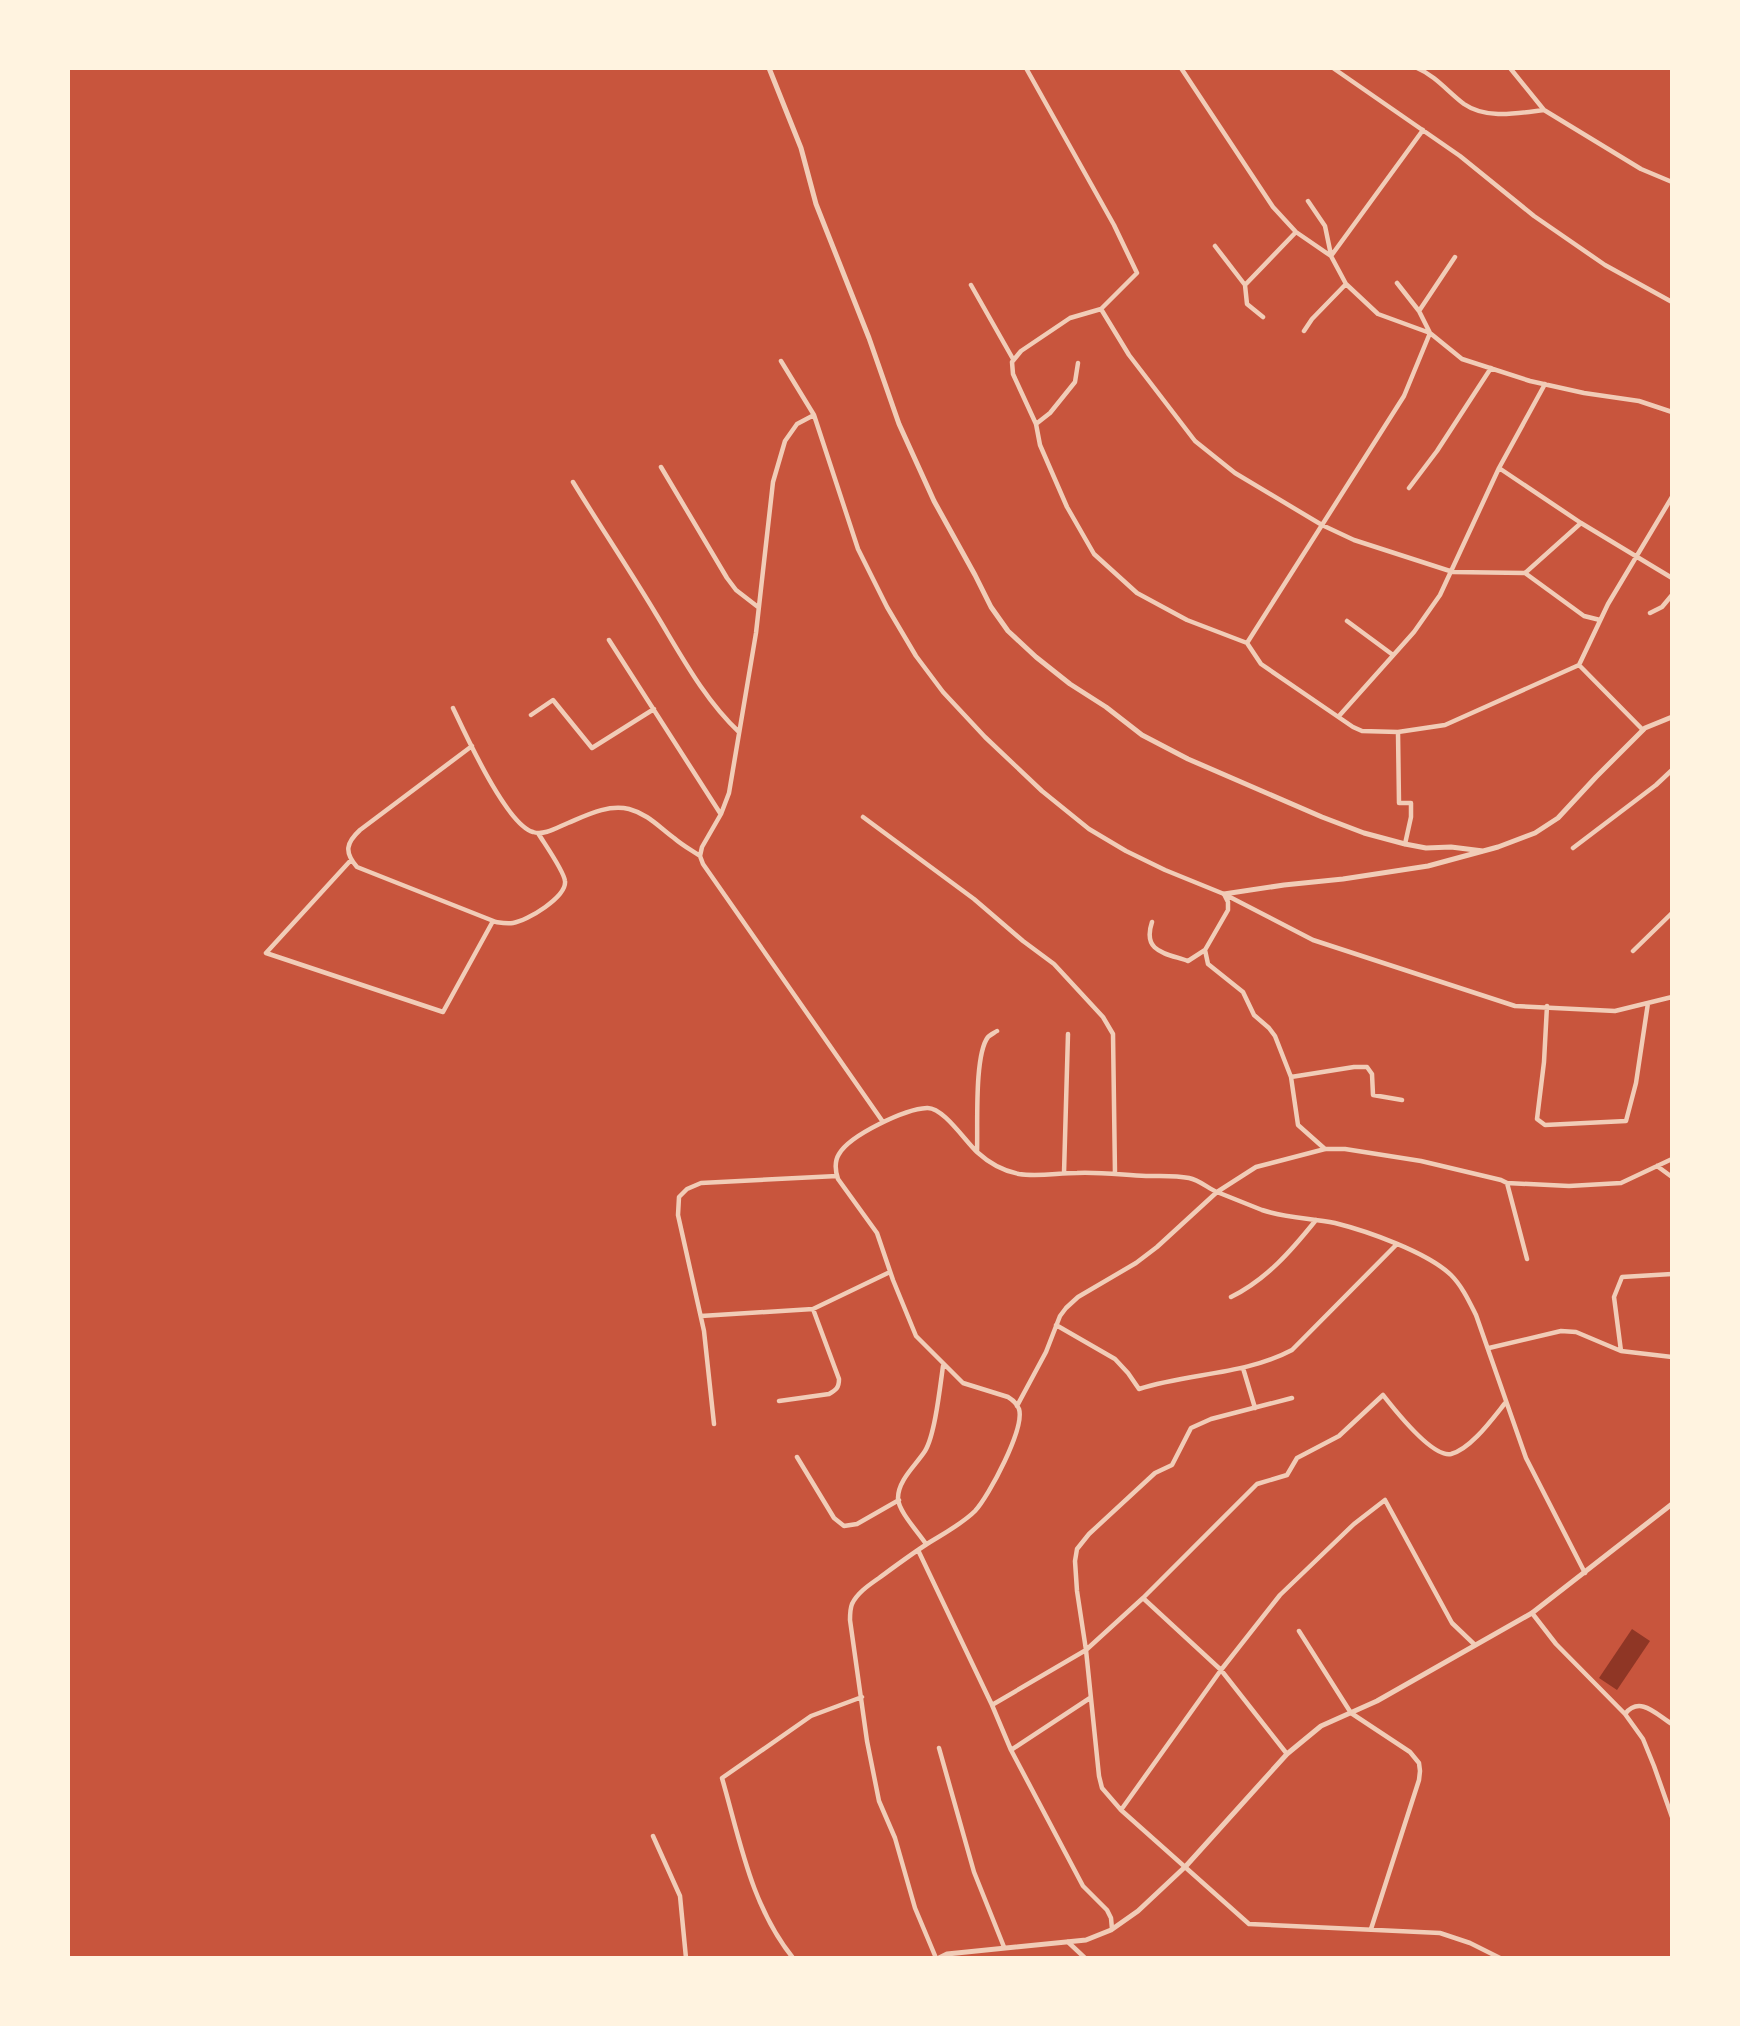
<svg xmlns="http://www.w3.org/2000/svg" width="1740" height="2026" font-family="Quicksand,sans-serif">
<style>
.water{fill:#8f3625}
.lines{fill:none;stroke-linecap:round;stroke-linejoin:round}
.minor{stroke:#f1ccb7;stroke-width:4.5}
.tertiary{stroke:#f1ccb7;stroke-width:5}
</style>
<rect width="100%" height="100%" fill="#c8553d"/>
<path class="water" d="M1632,1629L1650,1641L1617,1690L1599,1678Z"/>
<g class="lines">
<path class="minor" d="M1026,68L1114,225L1137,273L1101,309L1129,355L1195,441L1235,473L1322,525L1354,540L1453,572L1525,573L1584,616L1600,620
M1181,68L1273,207L1296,232L1331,256L1346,284L1378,314L1430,333L1462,359L1530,381L1584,393L1639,401L1672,412
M1333,68L1460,156L1534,216L1605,265L1672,302
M1417,68C1436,76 1448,92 1464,104C1487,120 1519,113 1544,110
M1510,68L1544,110L1641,169L1672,182
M1308,201L1325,226L1331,255
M1215,246L1245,285L1296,232
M1331,256L1423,130
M1397,283L1419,311
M971,285L1013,359
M1245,285L1247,304L1263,317
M1101,309L1070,318L1021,351L1012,362L1013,374L1036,424L1040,445L1067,507L1094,554L1137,593L1187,620L1247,643
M1304,331L1312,319L1346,284
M781,361L814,415L858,549L887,607L916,656L943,692L985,737L1042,791L1089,829L1126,851L1165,870L1224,894L1313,940L1515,1006L1615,1011L1672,997
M814,415L797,424L785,441L773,482L756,633L729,793L721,814L702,847L700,856L703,864L883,1122
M1036,424L1050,413L1075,382L1078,363
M661,467L727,578L736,590L758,607
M1499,468L1581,523L1672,578
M573,482C600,526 629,569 656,614C681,655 704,699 739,732
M1409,488L1437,451L1491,368
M1525,573L1581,523
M1650,613L1662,607L1672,595
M1347,621L1393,655
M609,640L720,813
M1247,643L1404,396L1430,333L1419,311L1455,257
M1247,643L1261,664L1353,727L1362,731L1398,732L1445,725L1579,665
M453,708C466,735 506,824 533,832C544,836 558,827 568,823C587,815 608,804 629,809C648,814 659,827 674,838C682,845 691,850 700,856
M531,715L553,700L592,748L654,709
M1339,716L1414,632L1440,595L1499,468L1545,384
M1643,730L1579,665L1608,604L1672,497
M1398,732L1399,803H1411V817L1405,844
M472,746L360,830C346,843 344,852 357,867L496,922C502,923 507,924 513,923C527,921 567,897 565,881C564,871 544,843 538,833
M863,817L974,899L1023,941L1054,964L1103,1017L1113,1034L1115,1174
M1573,848L1656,785L1672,770
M351,860L266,953L443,1012L493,921
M1224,894L1228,902V910L1205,950L1208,964L1243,992L1254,1015L1269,1028L1275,1036L1291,1077L1298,1125L1325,1149
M1152,922C1142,952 1165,953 1188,961L1205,950
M1633,951L1672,913
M1547,1006L1544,1062L1537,1119L1545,1125L1626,1121L1636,1083L1648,1003
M1291,1077L1354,1067H1367L1372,1074L1373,1095L1402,1100
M977,1152C978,1127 974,1055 988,1037C990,1035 994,1033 997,1031
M1657,1166L1672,1177
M1064,1173L1068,1034
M1507,1183L1527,1259
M1231,1297C1267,1279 1291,1251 1316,1220
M701,1316L813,1309L890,1272
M1056,1325L1115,1359L1128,1373L1139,1389C1189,1373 1245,1375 1292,1350L1397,1244
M1489,1348L1561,1331L1576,1332L1621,1351L1672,1357
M1621,1351L1614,1297L1622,1277L1672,1274
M1243,1368L1255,1408
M1292,1398L1211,1419L1191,1428L1172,1465L1155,1473L1089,1534L1077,1549L1075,1561L1077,1591L1086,1650L1099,1776L1102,1788L1121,1810L1249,1924L1440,1933L1470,1943L1500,1958
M779,1401L829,1394C836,1390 839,1388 839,1379L813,1309
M1017,1406L1046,1352L1060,1316L1066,1308L1078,1297L1136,1263L1157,1247L1217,1192L1256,1167L1325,1149H1345L1421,1161L1501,1180L1507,1183L1569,1186L1621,1183L1672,1159
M714,1424L704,1331L678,1215L679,1197L687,1189L701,1183L837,1176
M797,1457L834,1518L844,1526L857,1524L899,1500
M926,1544C919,1533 898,1511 898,1498C898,1480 916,1465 925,1451C935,1435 940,1387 943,1366
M918,1550L992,1705L1011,1750L1083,1886L1107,1910L1111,1918L1112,1929
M1143,1598L1221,1670L1287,1754
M1532,1613L1556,1644L1625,1714L1643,1739L1654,1766L1672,1817
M1299,1631L1351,1713L1410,1752L1419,1763L1420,1771L1419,1780L1371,1929
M992,1705L1086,1650L1143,1598L1257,1484L1287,1475L1297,1458L1339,1436L1383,1395C1394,1409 1432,1458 1451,1454C1471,1449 1493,1418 1506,1402
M1625,1714C1640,1695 1657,1715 1672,1724
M939,1748L974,1872L1004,1947
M1011,1750L1090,1698
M1121,1810L1221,1670L1280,1595L1354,1524L1385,1500L1452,1623L1475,1645
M653,1836L680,1896L686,1958
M1068,1942L1085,1958
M793,1958C751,1906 740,1840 722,1778L811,1716L862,1697
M936,1958L915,1908L895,1838L879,1801L867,1741L850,1620C850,1615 850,1609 852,1604C857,1593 869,1585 879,1578C894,1567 910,1555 927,1544C943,1534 962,1524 975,1511C989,1496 1025,1428 1019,1409C1017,1404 1013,1400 1008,1397L963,1383L916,1336L893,1280L877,1233L838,1179C835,1170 834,1162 839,1154C850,1135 905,1109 927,1108C943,1107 965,1141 977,1152C989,1163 1003,1171 1019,1174C1038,1177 1058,1173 1077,1173C1100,1172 1123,1175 1146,1176C1160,1176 1175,1175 1189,1178C1199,1180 1208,1188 1217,1192C1232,1198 1247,1204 1262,1210C1285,1218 1311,1218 1335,1223C1367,1231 1427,1252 1451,1275C1462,1286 1469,1301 1476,1315L1526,1458L1585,1573"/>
<path class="tertiary" d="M769,68L801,148L816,204L869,338L899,424L934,501L975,575L991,607L1008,631L1036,657L1070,684L1106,707L1142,735L1188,759L1322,817L1364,833L1405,844L1426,848L1451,847L1483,851
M1224,894L1284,885L1343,879L1428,866L1498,847L1535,833L1558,818L1596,777L1645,728L1672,717
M939,1958L947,1954L1086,1940L1111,1930L1138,1911L1186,1866L1287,1754L1321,1726L1377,1701L1532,1613L1672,1504"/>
</g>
<rect width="1740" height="2026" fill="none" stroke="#fff3e0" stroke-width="140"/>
</svg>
